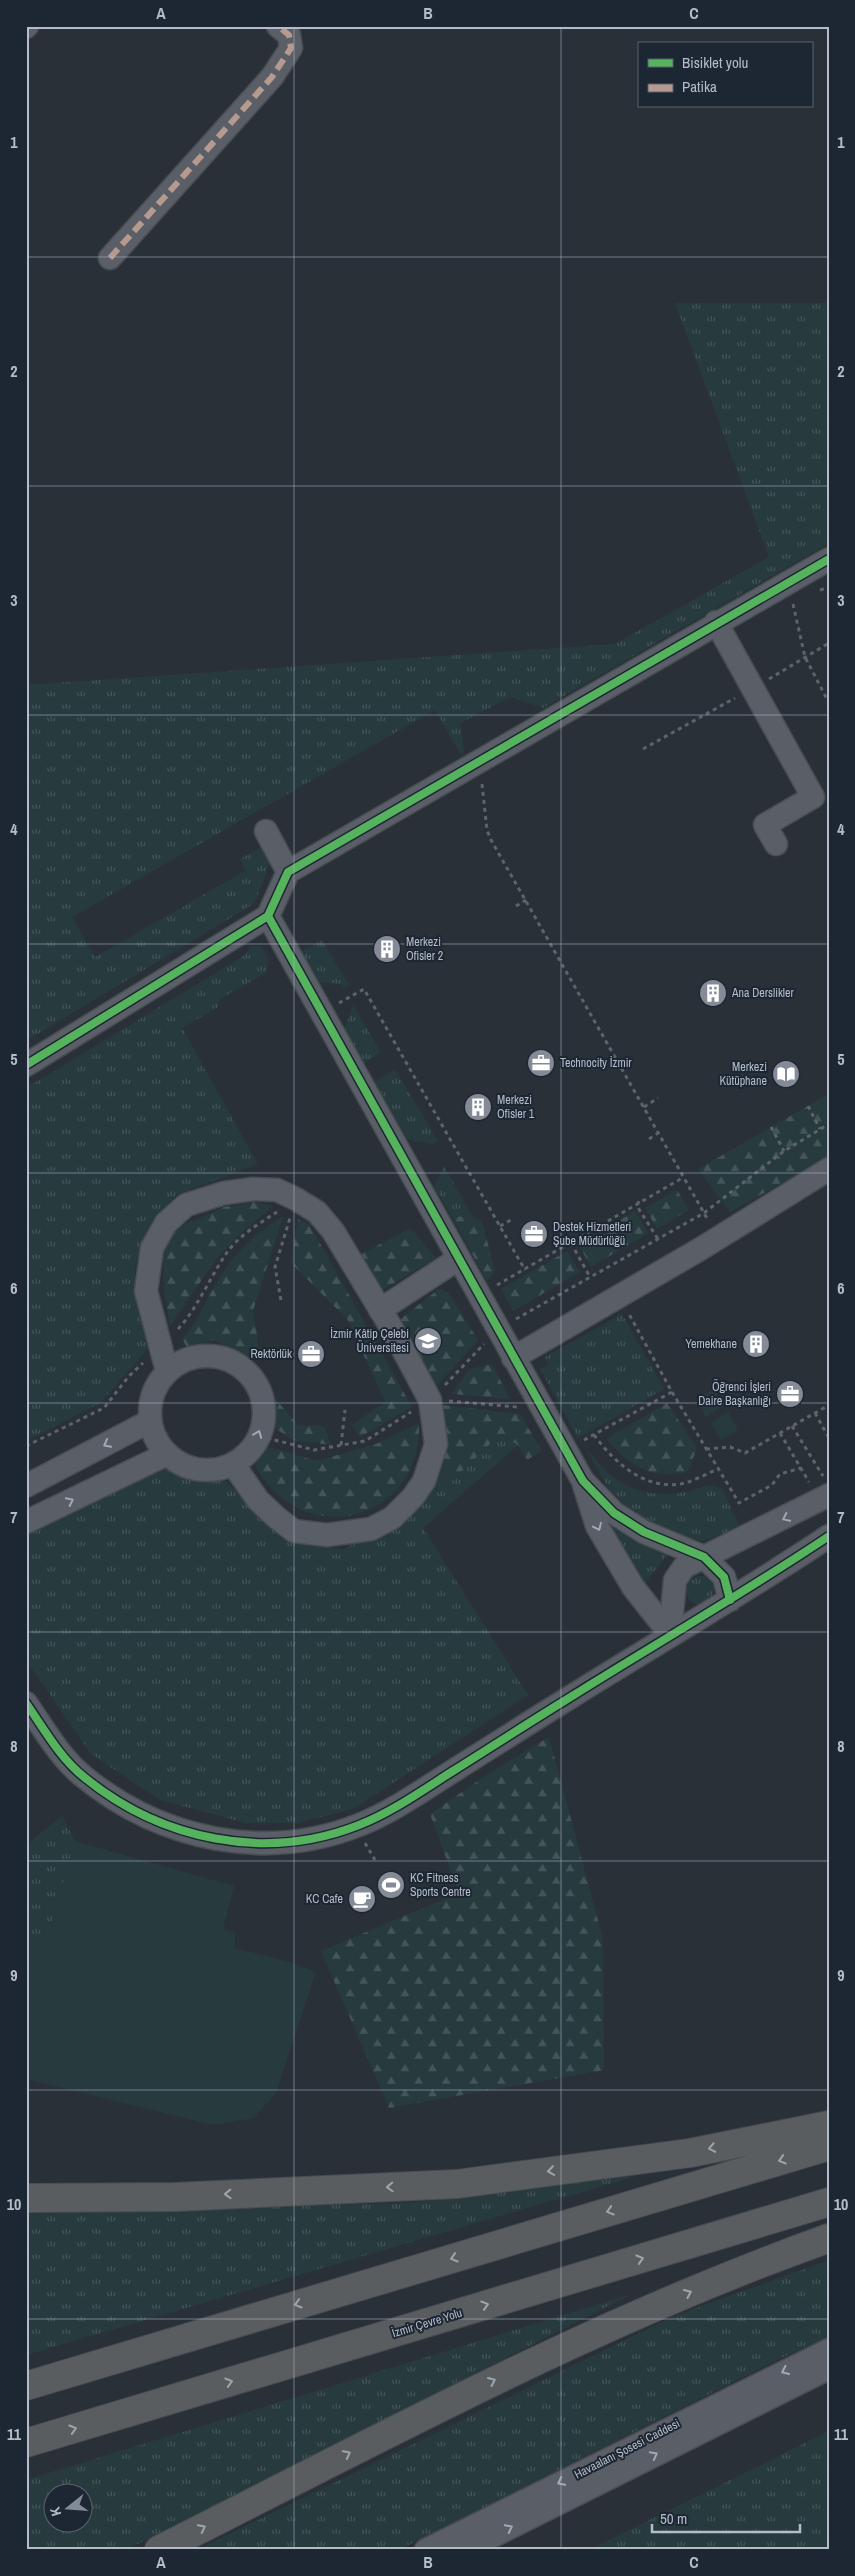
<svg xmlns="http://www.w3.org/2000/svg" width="855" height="2576" font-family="'Archivo Narrow',sans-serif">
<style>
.grass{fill:url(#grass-tufts);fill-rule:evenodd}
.forest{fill:url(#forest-firs)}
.garden{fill:#273a3e}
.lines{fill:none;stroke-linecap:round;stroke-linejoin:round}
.minor-casing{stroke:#484c53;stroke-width:25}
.highway-casing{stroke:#474c53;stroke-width:30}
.path{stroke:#5d636a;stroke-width:3;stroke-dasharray:4 4;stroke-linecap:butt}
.minor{stroke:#5a5e66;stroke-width:22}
.highway{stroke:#5a5d60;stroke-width:28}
.quiet{stroke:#b69a8f;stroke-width:6;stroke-dasharray:12 6;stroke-linecap:butt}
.cycleway-casing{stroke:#1d2633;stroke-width:11}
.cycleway{stroke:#56b35d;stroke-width:8}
.oneway{stroke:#a2a9b5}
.oneway2{stroke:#9ea4af}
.grid{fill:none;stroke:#b4bcc9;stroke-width:1;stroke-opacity:0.55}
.labels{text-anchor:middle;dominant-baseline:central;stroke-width:4;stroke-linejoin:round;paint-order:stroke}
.poi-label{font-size:12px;fill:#b4bcc9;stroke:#1d2633;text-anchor:start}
.street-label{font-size:12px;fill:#b4bcc9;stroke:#1d2633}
.neatline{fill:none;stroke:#b4bcc9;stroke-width:2}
.grid-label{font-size:16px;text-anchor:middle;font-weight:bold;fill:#b4bcc9}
</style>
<defs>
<pattern id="grass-tufts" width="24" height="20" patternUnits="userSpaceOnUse" patternTransform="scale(1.25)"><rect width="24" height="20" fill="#273a3e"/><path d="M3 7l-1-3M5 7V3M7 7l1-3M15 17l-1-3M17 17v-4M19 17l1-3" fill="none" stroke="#445559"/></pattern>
<pattern id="forest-firs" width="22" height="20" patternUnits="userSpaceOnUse" patternTransform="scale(1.25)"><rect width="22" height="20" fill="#273a3e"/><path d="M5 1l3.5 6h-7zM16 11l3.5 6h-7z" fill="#445559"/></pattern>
</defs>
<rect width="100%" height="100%" fill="#2a3038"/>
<path class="grass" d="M675,303H829V543L543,708L510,697L461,723L464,754L460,753L435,710L72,917L95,957L245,871L240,859L263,846L271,860L255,903L26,1041V685L615,644L769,557Z
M322,940L349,985L344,988L340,984L315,981L298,953Z
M252,946L262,947L268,956L267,972L220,999L218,1007L182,1028L258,1164L176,1195L149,1232L135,1265L136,1296L151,1345L100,1403L26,1441V1088L245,955Z
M353,1005L381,1052L363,1064L344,1031Z
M395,1069L438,1141L432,1144L407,1139L375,1082Z
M444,1166L472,1216L452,1217L434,1186Z
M622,1314L664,1389L578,1438L540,1369L548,1365L545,1357Z
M499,1435L518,1445L423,1528L528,1695L353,1809L297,1823H246L160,1800L91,1754L26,1660V1535L159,1462L183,1479L226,1481L288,1542L343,1549L398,1522L441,1471L451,1482Z
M585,1447C594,1457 602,1468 612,1476C639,1498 679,1499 709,1484L722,1488L740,1528L702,1541L671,1533L629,1509L608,1488Z
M597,1513L671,1550L642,1587Z
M686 1590a14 14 0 1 1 28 0a14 14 0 1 1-28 0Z
M62,1816L75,1841L48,1938L26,1935V1845Z
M640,2175L26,2355V2211L410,2203Z
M829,2260V2337L783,2357L399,2550H197L674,2316Z
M632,2294L126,2550H26V2480ZM52,2494H82V2524H52Z
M829,2431V2550H589Z"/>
<path class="forest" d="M829,1094V1157L730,1212L698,1169Z
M677,1190L689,1210L657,1229L645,1208Z
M254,1202L274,1206L245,1229L216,1259L170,1326L164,1291L163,1256L175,1229L224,1207Z
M635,1211L648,1233L591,1267L579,1245Z
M283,1216L253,1311L260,1353L248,1360L214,1340L187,1347L182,1339C198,1321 207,1298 220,1277C236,1251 258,1232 283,1216Z
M472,1216L482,1221L495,1271L487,1281L452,1217Z
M298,1219L309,1224L412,1407L360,1437L352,1425L385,1402L348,1320L291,1263Z
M410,1228L436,1258L379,1292L360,1255Z
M567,1251L580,1272L513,1311L501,1289Z
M439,1289L448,1292L478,1340L433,1390L398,1321Z
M492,1364L510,1399L452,1394L469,1369Z
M272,1395L298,1425L324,1426L331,1445L293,1440L275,1428Z
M667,1403L697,1448L688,1472C649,1480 632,1467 606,1439Z
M441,1405L520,1414L542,1451L527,1460L518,1445L499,1435L451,1482L441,1471Z
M419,1423C422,1522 302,1553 255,1465L269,1447L317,1461L376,1444Z
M549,1737L603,1939L604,2070L389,2108L321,1951L459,1893L430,1814L488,1774Z"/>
<path class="garden" d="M713,1389L723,1406L706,1417L696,1400Z
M728,1412L738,1430L721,1440L711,1423Z
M75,1841L234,1886L223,1929L235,1932V1948L290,1962L316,1972L276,2093L254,2118L213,2125L26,2079V1935L48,1938Z"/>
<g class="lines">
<g class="minor-casing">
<path id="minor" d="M26,27L27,26
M110,258L272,77L291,48L289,35L278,26
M716,622L813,797L765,825L776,844
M266,831L288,872
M268,916L288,872L829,559
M26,1065L268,916L583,1481L614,1513L644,1532L704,1557L724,1577L730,1600
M380,1310L458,1259
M150 1413a57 57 0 1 1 114 0a57 57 0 1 1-114 0Z
M513,1358L702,1248L829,1169
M167,1371L146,1291L152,1248L166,1223L186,1205L224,1193L253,1189L277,1190L296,1199L317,1212L333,1231L392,1329L430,1400L436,1444L424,1481L413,1497L392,1518L371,1529L327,1535L294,1531L276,1517L258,1500L233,1464
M584,1485L597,1526L633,1587L670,1634
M26,1486L150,1421
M26,1522L167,1454
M670,1634L675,1580L684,1567L829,1495
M26,1703C44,1729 60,1758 84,1777C161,1840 266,1862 359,1825C392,1812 423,1790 453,1771C491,1747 530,1722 569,1698C655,1644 744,1593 829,1536
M426,2550L829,2350
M465,2550L829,2368"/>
</g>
<g class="highway-casing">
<path id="highway" d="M26,2198L175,2197L457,2184L690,2153L829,2125
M26,2386L829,2146
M26,2443L829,2202
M159,2550C379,2439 596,2321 829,2238"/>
</g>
<path class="path" d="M820,590L829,587
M793,604L805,657L829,703
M769,679L829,643
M643,749L735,698
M482,784L487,830L491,840L708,1220
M516,906L526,900
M339,1003L364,989L525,1270
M604,1064L615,1056
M808,1106L820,1129
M644,1107L658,1098
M771,1127L784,1151
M649,1139L658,1133
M639,1201L637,1206L658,1239
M500,1226L511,1220
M571,1243L590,1277
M497,1285L684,1177
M281,1300L275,1267L290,1218
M516,1319L704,1213L784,1151L829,1124
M178,1329C197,1309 211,1275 228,1251C241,1234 260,1223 277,1212
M445,1385L484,1344
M672,1392L739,1503L772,1485L780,1474L801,1468
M449,1401L517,1407
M815,1413L829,1438
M792,1426L823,1476
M780,1433L809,1482
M594,1435C615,1463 646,1492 685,1483C696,1480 708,1473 718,1469
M259,1436L314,1450L365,1441L411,1412
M584,1440L672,1392L629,1314
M341,1445L345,1410
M26,1446L104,1408L129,1376L143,1363
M706,1449L730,1447L745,1453L829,1405
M365,1843L375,1860"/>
<use href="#minor" class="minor"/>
<use href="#highway" class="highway"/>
<path class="quiet" d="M26,27L27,26
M110,258L272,77L291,48L289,35L278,26"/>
<g class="cycleway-casing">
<path id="cycleway" d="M268,916L288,872L829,559
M26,1065L268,916L583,1481L614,1513L644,1532L704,1557L724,1577L730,1600
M26,1703C44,1729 60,1758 84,1777C161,1840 266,1862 359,1825C392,1812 423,1790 453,1771C491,1747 530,1722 569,1698C655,1644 744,1593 829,1536"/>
</g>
<use href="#cycleway" class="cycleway"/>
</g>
<defs><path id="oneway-chevron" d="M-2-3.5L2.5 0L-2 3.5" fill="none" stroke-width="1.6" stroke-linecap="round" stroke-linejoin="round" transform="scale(1.25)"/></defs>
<g class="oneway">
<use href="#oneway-chevron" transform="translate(258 1434) rotate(-69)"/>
<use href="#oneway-chevron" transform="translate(107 1444) rotate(152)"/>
<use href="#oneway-chevron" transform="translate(70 1501) rotate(-26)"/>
<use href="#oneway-chevron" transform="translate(786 1518) rotate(154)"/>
<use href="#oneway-chevron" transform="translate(598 1527) rotate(65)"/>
<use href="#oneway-chevron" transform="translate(785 2371) rotate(155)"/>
<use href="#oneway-chevron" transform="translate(654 2455) rotate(-27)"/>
<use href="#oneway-chevron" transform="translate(561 2482) rotate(153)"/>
<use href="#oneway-chevron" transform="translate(509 2528) rotate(-27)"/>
</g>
<g class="oneway2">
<use href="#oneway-chevron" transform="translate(712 2148) rotate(169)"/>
<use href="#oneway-chevron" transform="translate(782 2160) rotate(163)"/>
<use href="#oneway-chevron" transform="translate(551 2171) rotate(172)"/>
<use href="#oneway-chevron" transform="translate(390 2187) rotate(178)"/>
<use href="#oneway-chevron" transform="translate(228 2194) rotate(178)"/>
<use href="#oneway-chevron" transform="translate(610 2211) rotate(163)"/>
<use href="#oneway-chevron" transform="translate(454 2258) rotate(163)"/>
<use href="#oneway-chevron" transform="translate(640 2259) rotate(-17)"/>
<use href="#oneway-chevron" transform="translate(688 2293) rotate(-24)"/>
<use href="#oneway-chevron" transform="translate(298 2304) rotate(163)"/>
<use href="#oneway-chevron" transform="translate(485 2305) rotate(-17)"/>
<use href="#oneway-chevron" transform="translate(492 2381) rotate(-24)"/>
<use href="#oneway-chevron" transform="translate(229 2382) rotate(-17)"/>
<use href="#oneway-chevron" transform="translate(73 2429) rotate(-17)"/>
<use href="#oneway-chevron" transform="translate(347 2454) rotate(-27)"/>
<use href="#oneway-chevron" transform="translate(202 2528) rotate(-27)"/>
</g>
<path class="grid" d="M294,26V2550M561,26V2550M26,257H829M26,486H829M26,715H829M26,944H829M26,1173H829M26,1403H829M26,1632H829M26,1861H829M26,2090H829M26,2319H829"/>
<defs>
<g id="building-disc" transform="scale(1.4375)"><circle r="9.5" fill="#848b96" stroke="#1d2633"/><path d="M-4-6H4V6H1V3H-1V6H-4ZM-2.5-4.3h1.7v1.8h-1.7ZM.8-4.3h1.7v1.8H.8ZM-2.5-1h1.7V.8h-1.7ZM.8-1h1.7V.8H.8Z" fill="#fff"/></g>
<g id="office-disc" transform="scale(1.4375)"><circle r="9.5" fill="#848b96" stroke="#1d2633"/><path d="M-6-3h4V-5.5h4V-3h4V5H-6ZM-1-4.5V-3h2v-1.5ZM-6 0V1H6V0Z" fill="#fff"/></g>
<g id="library-disc" transform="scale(1.4375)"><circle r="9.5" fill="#848b96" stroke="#1d2633"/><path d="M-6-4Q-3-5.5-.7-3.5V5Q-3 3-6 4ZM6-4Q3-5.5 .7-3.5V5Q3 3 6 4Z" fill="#fff"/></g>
<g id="university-disc" transform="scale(1.4375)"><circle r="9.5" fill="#848b96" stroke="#1d2633"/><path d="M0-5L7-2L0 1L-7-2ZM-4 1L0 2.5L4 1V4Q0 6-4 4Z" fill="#fff"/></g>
<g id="stadium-disc" transform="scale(1.4375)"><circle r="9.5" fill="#848b96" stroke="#1d2633"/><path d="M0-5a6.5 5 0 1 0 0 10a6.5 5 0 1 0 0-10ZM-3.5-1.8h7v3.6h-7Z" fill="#fff"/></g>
<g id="cafe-disc" transform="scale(1.4375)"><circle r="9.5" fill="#848b96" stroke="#1d2633"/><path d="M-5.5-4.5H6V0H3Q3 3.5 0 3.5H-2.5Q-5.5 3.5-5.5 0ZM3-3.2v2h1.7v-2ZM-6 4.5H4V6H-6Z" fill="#fff"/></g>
</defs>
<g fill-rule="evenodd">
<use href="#building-disc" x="387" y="949"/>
<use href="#building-disc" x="713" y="993"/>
<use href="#office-disc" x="541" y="1063"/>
<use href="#library-disc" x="786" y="1074"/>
<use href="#building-disc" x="478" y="1107"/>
<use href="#office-disc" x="534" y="1234"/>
<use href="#university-disc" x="428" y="1341"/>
<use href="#building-disc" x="756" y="1344"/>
<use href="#office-disc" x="311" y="1354"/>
<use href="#office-disc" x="790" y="1394"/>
<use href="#stadium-disc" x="391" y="1885"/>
<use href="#cafe-disc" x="362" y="1899"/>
</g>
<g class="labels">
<g class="poi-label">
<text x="406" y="942">Merkezi<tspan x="406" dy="14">Ofisler 2</tspan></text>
<text x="732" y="993">Ana Derslikler</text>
<text x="560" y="1063">Technocity İzmir</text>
<text x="767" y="1067" text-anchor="end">Merkezi<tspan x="767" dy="14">Kütüphane</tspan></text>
<text x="497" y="1100">Merkezi<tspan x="497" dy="14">Ofisler 1</tspan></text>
<text x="553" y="1227">Destek Hizmetleri<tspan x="553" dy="14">Şube Müdürlüğü</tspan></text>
<text x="409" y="1334" text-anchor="end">İzmir Kâtip Çelebi<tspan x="409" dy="14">Üniversitesi</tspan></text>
<text x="737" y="1344" text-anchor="end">Yemekhane</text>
<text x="292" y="1354" text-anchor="end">Rektörlük</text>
<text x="771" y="1387" text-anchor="end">Öğrenci İşleri<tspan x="771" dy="14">Daire Başkanlığı</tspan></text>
<text x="410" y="1878">KC Fitness<tspan x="410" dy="14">Sports Centre</tspan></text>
<text x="343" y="1899" text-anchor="end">KC Cafe</text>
</g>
<g class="street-label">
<text transform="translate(427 2323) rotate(-17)">İzmir Çevre Yolu</text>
<text transform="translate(627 2449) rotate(-27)">Havaalanı Şosesi Caddesi</text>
</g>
</g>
<rect width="855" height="2576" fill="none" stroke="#1d2633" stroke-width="55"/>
<rect x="638" y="42" width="175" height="65" fill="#1d2633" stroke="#59626f"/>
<rect x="648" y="59" width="25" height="8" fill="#56b35d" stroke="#59626f"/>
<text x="682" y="68" font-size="15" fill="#b4bcc9">Bisiklet yolu</text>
<rect x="648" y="84" width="25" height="8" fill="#b69a8f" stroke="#59626f"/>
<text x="682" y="92" font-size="15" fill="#b4bcc9">Patika</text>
<g transform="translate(68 2508) rotate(253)"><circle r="24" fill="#1d2633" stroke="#59626f"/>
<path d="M0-4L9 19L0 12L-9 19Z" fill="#848b96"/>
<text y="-8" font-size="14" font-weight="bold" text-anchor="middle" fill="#b4bcc9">K</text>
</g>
<path d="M652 2524v8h148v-8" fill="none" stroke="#b4bcc9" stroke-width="2.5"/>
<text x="660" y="2524" font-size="15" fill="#b4bcc9" stroke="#1d2633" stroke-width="4" paint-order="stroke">50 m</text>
<rect x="28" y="28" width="800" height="2520" class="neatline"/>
<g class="grid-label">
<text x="161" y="19">A</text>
<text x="428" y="19">B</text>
<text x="694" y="19">C</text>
<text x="14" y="148">1</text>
<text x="841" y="148">1</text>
<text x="14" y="377">2</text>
<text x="841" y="377">2</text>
<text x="14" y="606">3</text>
<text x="841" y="606">3</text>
<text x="14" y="835">4</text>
<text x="841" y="835">4</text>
<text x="14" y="1065">5</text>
<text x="841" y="1065">5</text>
<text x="14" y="1294">6</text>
<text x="841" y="1294">6</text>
<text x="14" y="1523">7</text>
<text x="841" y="1523">7</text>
<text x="14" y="1752">8</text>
<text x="841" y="1752">8</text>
<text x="14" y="1981">9</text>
<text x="841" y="1981">9</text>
<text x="14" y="2210">10</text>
<text x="841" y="2210">10</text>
<text x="14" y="2440">11</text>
<text x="841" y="2440">11</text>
<text x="161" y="2568">A</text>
<text x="428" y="2568">B</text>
<text x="694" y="2568">C</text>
</g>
</svg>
